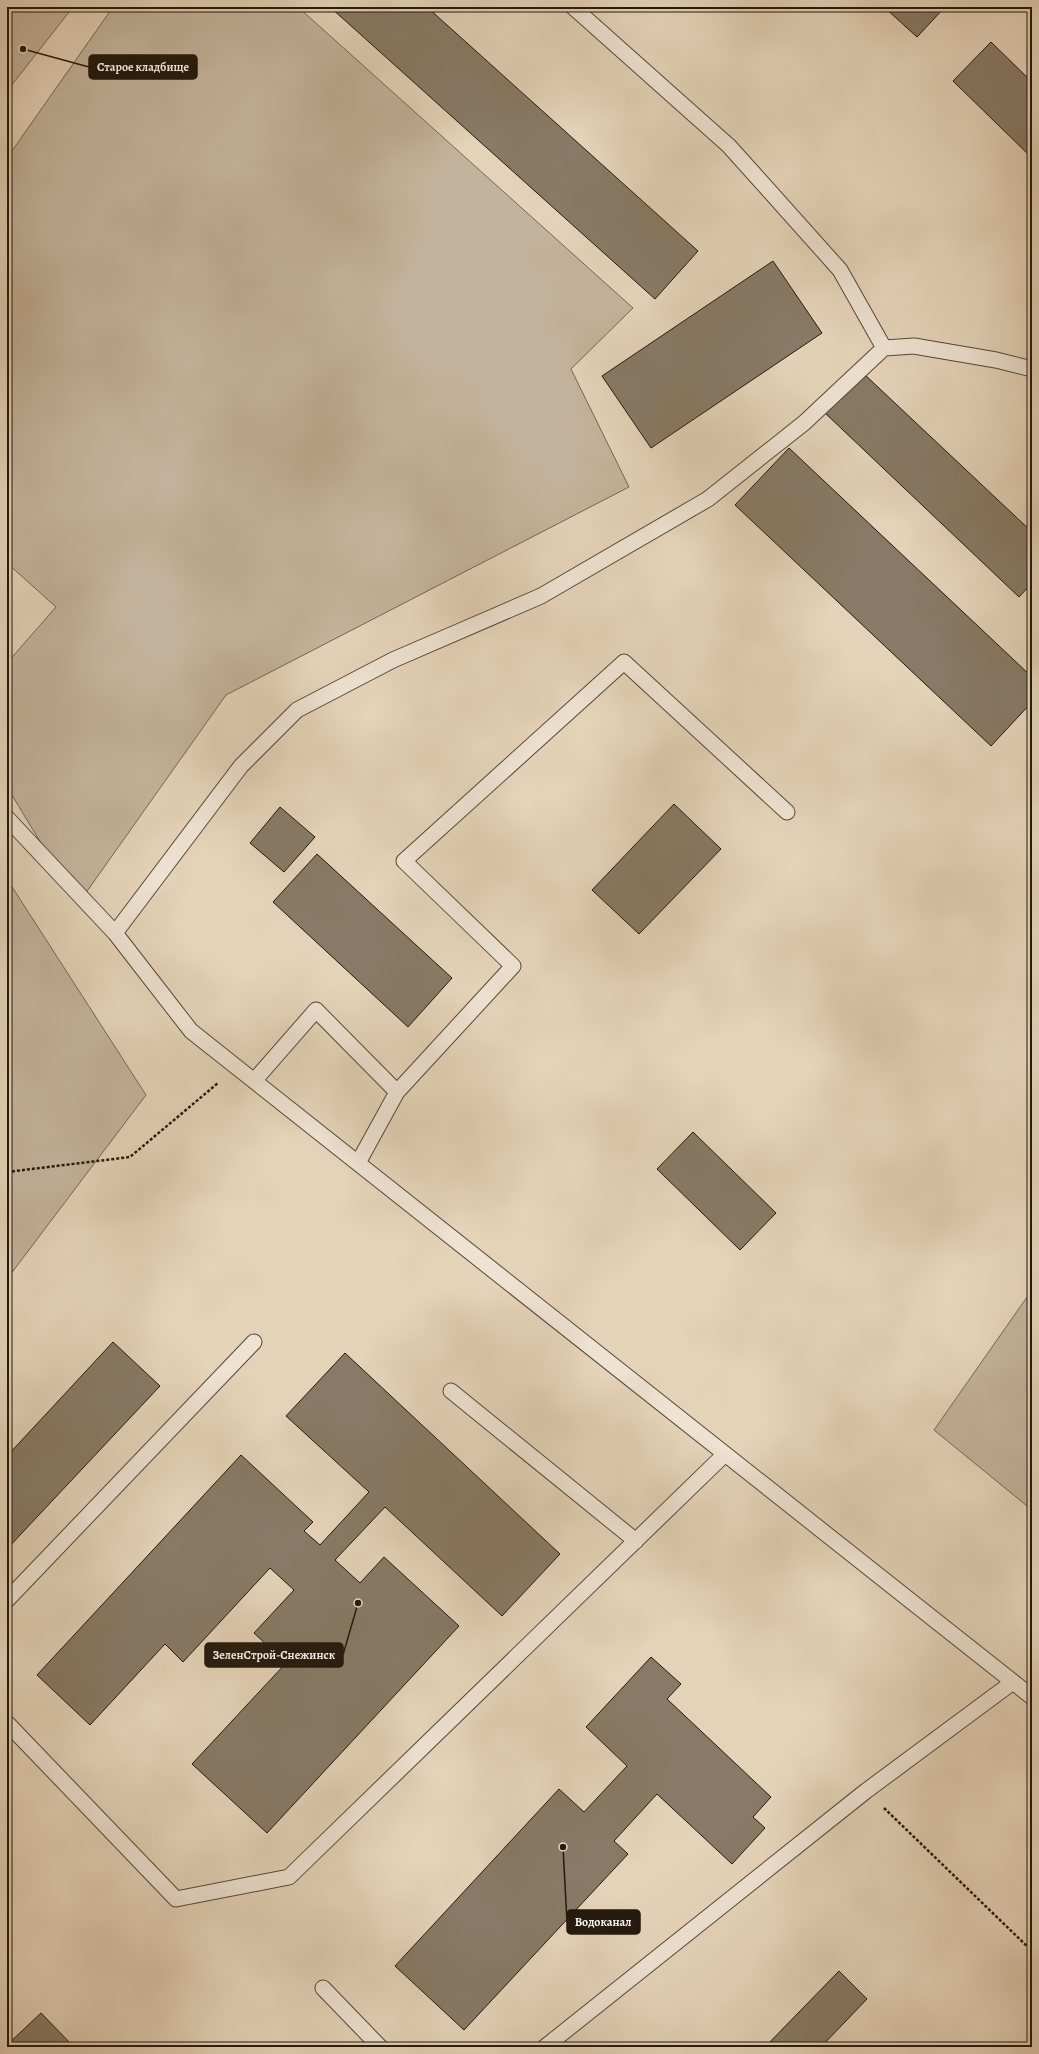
<svg xmlns="http://www.w3.org/2000/svg" width="1039" height="2054" font-family="Alegreya,serif">
<style>
.green{fill:#c4b39c;stroke:#746654}
.building{fill:#887a66;stroke:#23190d}
.lines{fill:none;stroke-linecap:round;stroke-linejoin:round}
.lane-casing{stroke:#544838;stroke-width:17}
.path{stroke:#23190d;stroke-width:2.5;stroke-dasharray:3 2;stroke-linecap:butt}
.lane{stroke:#eee2d2;stroke-width:15}
.leader{fill:none;stroke:#23190d;stroke-width:1.5}
.callout-dot{fill:#23190d;stroke:#eee2d2;stroke-width:1.5}
.callout{fill:#23190d;stroke:#23190d;stroke-width:1.5}
.callout-label{font-size:12px;text-anchor:middle;font-weight:bold;fill:#fff}
</style>
<rect width="100%" height="100%" fill="#e5d3b9"/>
<filter id="stains"><feTurbulence type="fractalNoise" baseFrequency=".005" numOctaves="4"/><feColorMatrix values="0 0 0 0 .2 0 0 0 0 .09 0 0 0 0 .02 0 0 0 .5 -.17"/></filter>
<radialGradient id="worn" r=".72"><stop offset=".6" stop-color="#630" stop-opacity="0"/><stop offset="1" stop-color="#630" stop-opacity=".3"/></radialGradient>
<path class="green" d="M7,7H73L7,91Z
M113,7H298L633,308L571,369L629,487L226,695L78,904L7,787V663L56,607L7,563V158Z
M7,879L146,1095L7,1279Z
M1032,1290V1510L934,1430Z"/>
<path class="building" d="M330,7H427L698,251L655,299Z
M884,7H945L917,37Z
M991,42L1032,82V158L953,81Z
M773,261L822,333L651,448L602,376Z
M863,373L1032,532V583L1019,597L825,413Z
M789,448L1032,677V702L991,746L735,505Z
M674,804L721,849L639,934L592,890Z
M280,807L315,837L284,872L250,843Z
M317,854L452,978L408,1027L273,902Z
M693,1132L776,1213L740,1250L657,1169Z
M113,1342L160,1386L7,1549V1456Z
M345,1353L560,1554L502,1616L385,1507L335,1560L360,1583L384,1557L459,1626L267,1833L192,1764L286,1663L254,1633L294,1590L270,1568L183,1662L165,1644L90,1725L37,1675L241,1455L313,1522L304,1531L320,1545L369,1492L286,1416Z
M651,1657L681,1684L667,1699L771,1797L753,1817L765,1828L732,1864L657,1794L614,1841L628,1854L464,2030L395,1966L559,1789L584,1812L627,1766L586,1727Z
M839,1971L867,1999L821,2047H765Z
M41,2013L74,2047H7V2045Z"/>
<g class="lines">
<g class="lane-casing">
<path id="lane" d="M573,7L729,146L840,270L884,348
M7,818L115,933L191,1031L1032,1697
M115,933L241,766L297,710L393,660L541,596L708,499L804,423L884,348L914,346L996,360L1032,369
M254,1081L316,1010L397,1092L358,1163
M397,1092L513,966L404,861L624,662L787,812
M451,1391L636,1541
M7,1600L254,1342
M7,1723L176,1899L289,1877L725,1454
M323,1988L380,2047
M545,2047L866,1791L1013,1682"/>
</g>
<path class="path" d="M7,1172L130,1157L218,1083
M884,1808L1032,1951"/>
<use href="#lane" class="lane"/>
</g>
<path class="leader" d="M23 49L89 67M358 1603L343 1655M563 1847L567 1922"/>
<g class="callout-dot">
<circle cx="23" cy="49" r="4"/>
<circle cx="358" cy="1603" r="4"/>
<circle cx="563" cy="1847" r="4"/>
</g>
<g class="callout">
<rect x="89" y="55" width="108" height="24" rx="4"/>
<rect x="205" y="1643" width="138" height="24" rx="4"/>
<rect x="567" y="1910" width="73" height="24" rx="4"/>
</g>
<g class="callout-label">
<text x="143" y="71">Старое кладбище</text>
<text x="274" y="1659">ЗеленСтрой-Снежинск</text>
<text x="603" y="1926">Водоканал</text>
</g>
<rect width="1039" height="2054" fill="none" stroke="#e5d3b9" stroke-width="24"/>
<rect x="8" y="8" width="1023" height="2038" fill="none" stroke="#23190d" stroke-width="2"/>
<rect x="12" y="12" width="1015" height="2030" fill="none" stroke="#23190d"/>
<rect width="100%" height="100%" filter="url(#stains)"/>
<rect width="100%" height="100%" fill="url(#worn)"/>
</svg>
